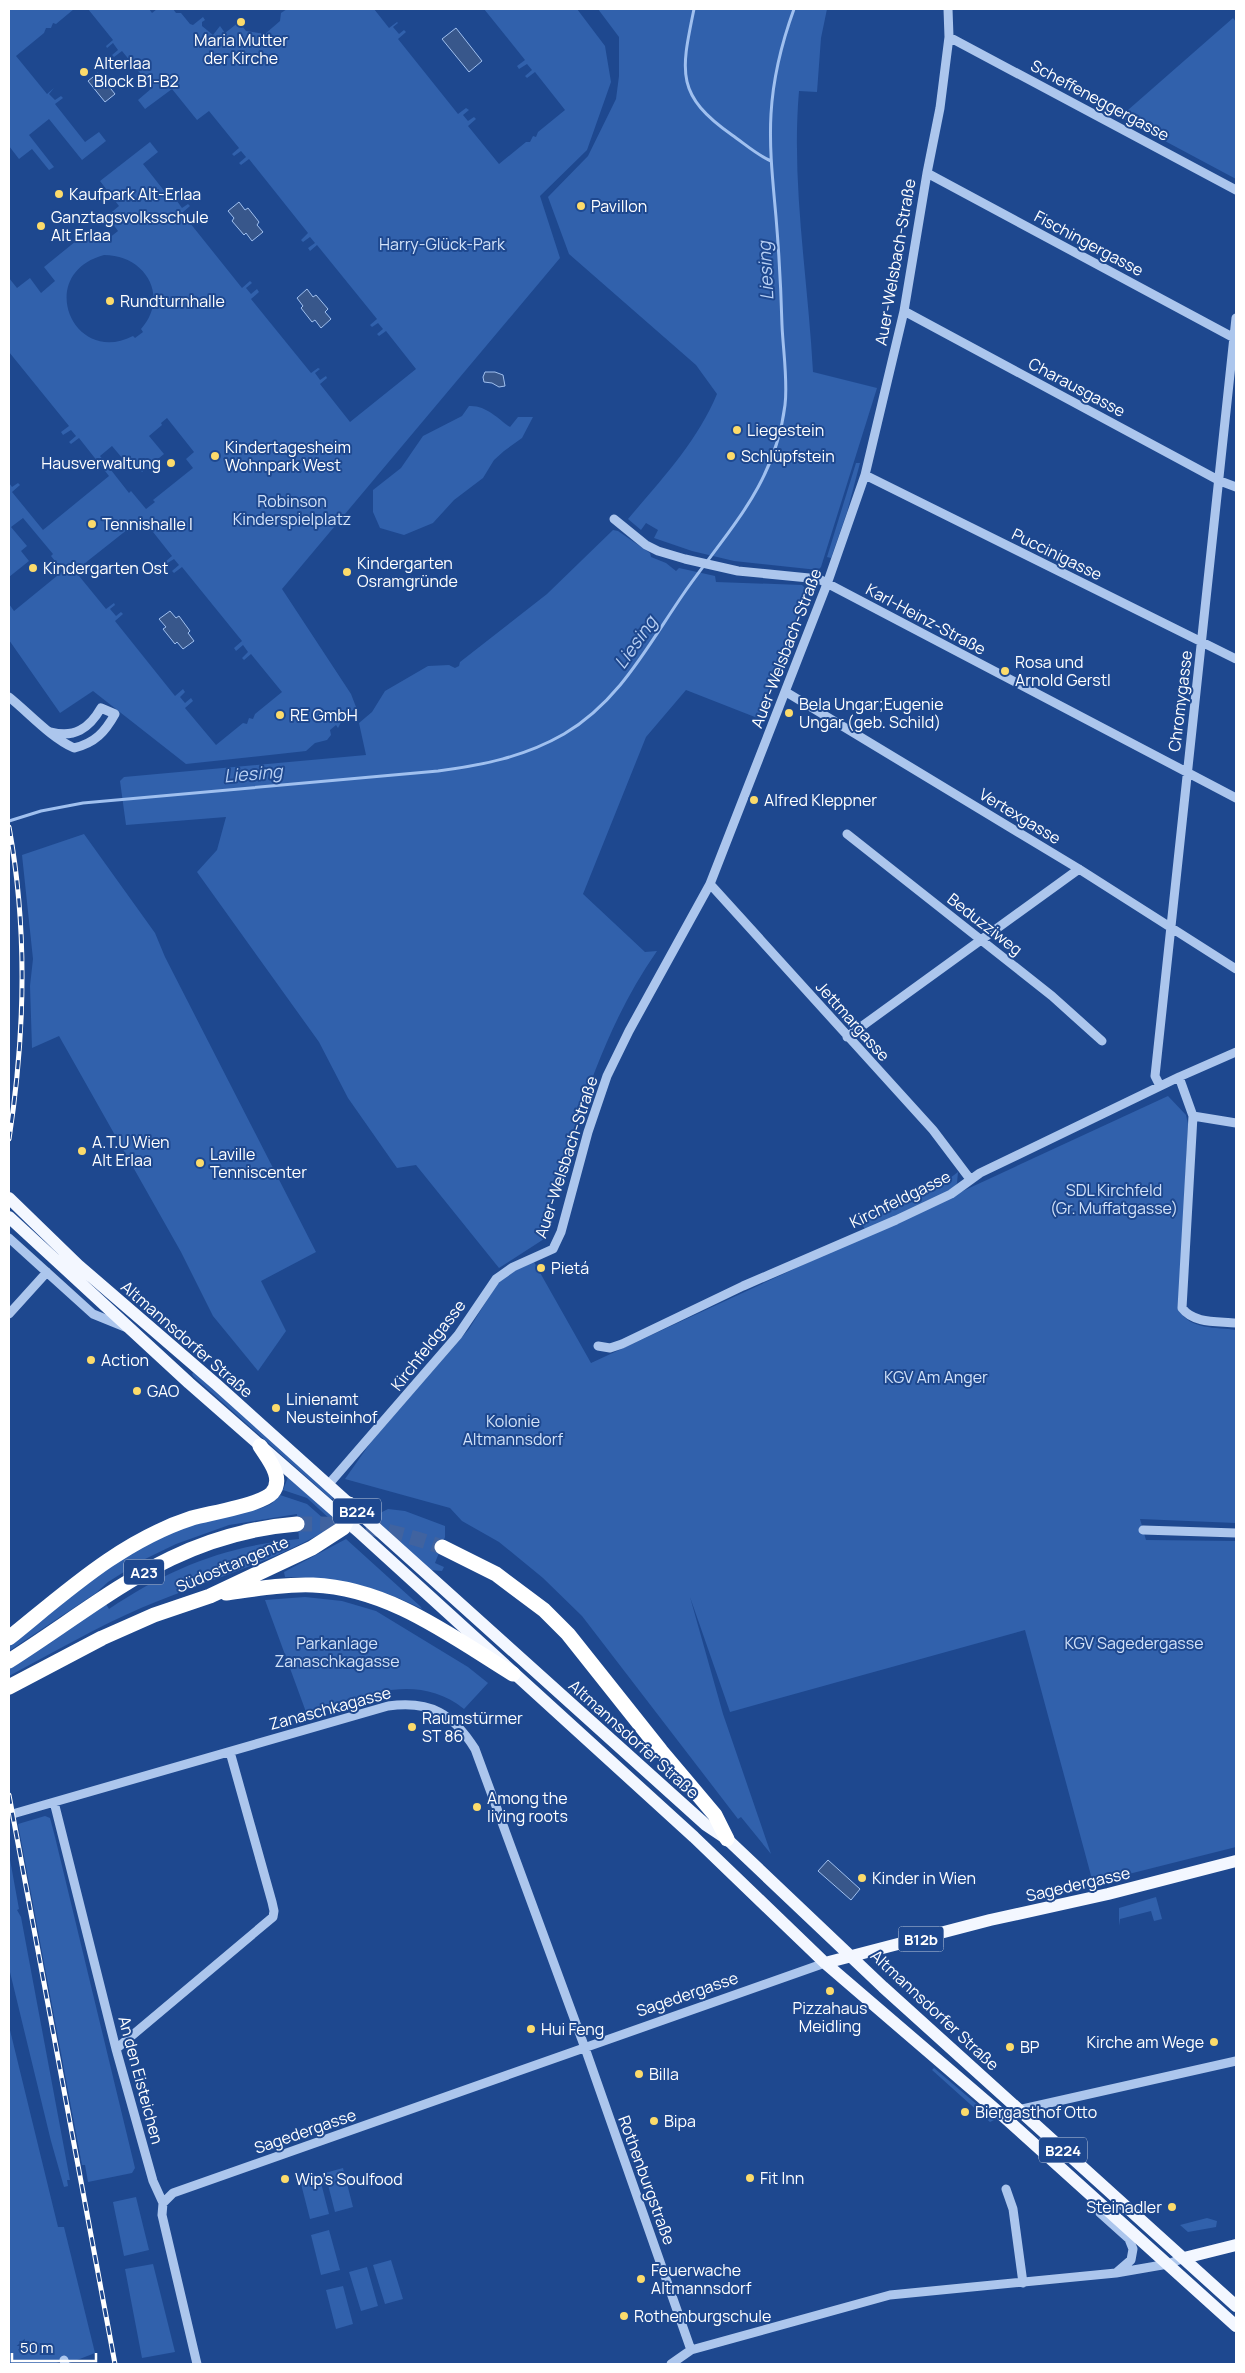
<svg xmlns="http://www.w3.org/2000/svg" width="1245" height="2373" font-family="Manrope,sans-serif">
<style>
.green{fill:#3161ac;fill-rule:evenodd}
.water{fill:#38578b;stroke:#a0c0ef}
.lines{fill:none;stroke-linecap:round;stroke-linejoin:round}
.stream{stroke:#a0c0ef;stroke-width:3}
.minor-tunnel{stroke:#4063a0;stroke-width:9;stroke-dasharray:9 4.5;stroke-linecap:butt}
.highway-tunnel{stroke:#4063a0;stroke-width:15;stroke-dasharray:15 8;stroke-linecap:butt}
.minor{stroke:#acc6ed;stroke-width:9}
.major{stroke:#f3f7ff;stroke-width:12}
.highway{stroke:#fff;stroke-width:15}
.rail-casing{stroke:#fff;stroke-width:5}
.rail{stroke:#1e488f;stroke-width:3;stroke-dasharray:9;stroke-linecap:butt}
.poi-dot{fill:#fcdb6b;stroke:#1e488f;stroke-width:2}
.labels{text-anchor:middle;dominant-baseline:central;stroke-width:4;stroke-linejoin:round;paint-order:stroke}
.shield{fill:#1e488f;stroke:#bcc8dd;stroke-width:1}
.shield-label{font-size:15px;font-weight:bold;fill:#fff}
.poi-label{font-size:16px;fill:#fff;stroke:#1e488f;text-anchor:start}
.street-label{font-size:16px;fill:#fff;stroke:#1e488f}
.park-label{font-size:16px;fill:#d2e2f9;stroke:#1e488f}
.water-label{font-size:18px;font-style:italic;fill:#b8d0f4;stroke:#1e488f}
</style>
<rect width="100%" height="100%" fill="#1e488f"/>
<path class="green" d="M9,9H74L56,24L53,23L51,28H46L44,33L16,56L47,94L54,88L49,94L55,100L61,96L63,98L55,104L85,142L99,132L106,141L82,160L49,119L29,135L54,167L49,170L32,149L19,159L9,146Z
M88,9H149L152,13L157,9H173L176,13H181L190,24L193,25L203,17L205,20L202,22V26L213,35L220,26L225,33L239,22L246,31L265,34L280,21L281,13L287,9H374L389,28L397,22L398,23L393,27L399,34L404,30L406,32L398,39L458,114L466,108L469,110L463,115L468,121L474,117L476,119L468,126L499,164L526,142H530L533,136L536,137L538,132L565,110L535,72L527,78L525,76L532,70L527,64L519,69L517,66L525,60L484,9H577L605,46L611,82L587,150L540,196L560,258L282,589L351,694L356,707L342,720L338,728L336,725L330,730L331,735L327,740L315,743L306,751L186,764L93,691L60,713L9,640V604L14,611L63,571L51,556L53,554L23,518L11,527L27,546L21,551L29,561L9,577V483L12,487L18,483L20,485L12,492L43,530L109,476L79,438L71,444L69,442L76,436L71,430L63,435L61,432L69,426L9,352V278L17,288L30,278L41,293L55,281L44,267L92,228L104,242L118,231L107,216L119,206L100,181L150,142L158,152L143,164L173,202L181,195L182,197L177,201L182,208L188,204L190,206L182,213L242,288L250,281L252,283L246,288L251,294L257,289L259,292L251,299L311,373L318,368L320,369L315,373L320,380L326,376L327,378L320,384L350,422L416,369L386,331L379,336L377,334L383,329L378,323L372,327L370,325L377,319L317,245L310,251L308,248L315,243L310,237L303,242L301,240L308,233L249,159L241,165L239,163L246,157L241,151L234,156L232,154L239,148L209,111L197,120L172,89L145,109L138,100L152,88L122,51L114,57L112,55L118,50L113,43L107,48L106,46L113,40ZM104,255C145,255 170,296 141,329L143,332L135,338L133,336C73,367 34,274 104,255ZM167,418L194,452L186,459L193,468L153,500L155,502L146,509L131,491L129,493L100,456L112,446L128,465L133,461L142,472L164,454L149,436L162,425L161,423ZM142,518L172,556L165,562L166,564L174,559L179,565L172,571L174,573L182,567L242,641L234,648L236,651L243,645L248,652L242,658L244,660L251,654L282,692L255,714L253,719L249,718L247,724L243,723L216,745L185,708L193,701L191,698L185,703L180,697L185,692L183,689L175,696L115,621L123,614L121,612L116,616L110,609L115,605L114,603L106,609L75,571Z
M598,9H827L821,38L817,92L799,91C791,184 808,278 813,372L877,388L821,567L818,570L734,561L692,551L654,538L658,530L646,523L641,530L628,519C661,480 697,442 717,394L696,365L569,254L548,197L588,156L616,99L619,76V37Z
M1233,18L1236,22V179L1120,117Z
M469,406C486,405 497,418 510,427L518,417H533L522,438L504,451L494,460L483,478L454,500L433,523L404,535L380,528L373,512V490L401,468L423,436L462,416Z
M856,463H860L847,512L831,558L827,557Z
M613,530L618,531L650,553L651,557L666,563L676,571L679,568L715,576L716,582L802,585L806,589L807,595L760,719L686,690L646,737L583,894L645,952L657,951C597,1037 571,1139 544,1239L499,1268L416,1165L397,1168L348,1098L319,1042L197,872L217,850L226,817L126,825L120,781L124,777L366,755L359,723L372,712L385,691L428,666L449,665L455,668L459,666L460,662L547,594Z
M84,834L155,933L165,957L316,1252L261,1281L286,1331L258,1371L213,1316L181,1252L59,1036L32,1048L30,986L33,959L22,855Z
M1168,1096L1186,1115L1188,1124L1179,1310C1190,1330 1216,1327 1236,1330V1523L1140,1519L1146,1540L1236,1541V1847L1093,1883L1025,1630L730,1712L690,1597L723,1714L771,1854L741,1817L738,1819L582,1616L543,1578L499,1542L462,1521L450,1508L345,1479L371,1442L469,1329L499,1281L516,1270L534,1262L591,1363Z
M958,1172L957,1183L953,1189L866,1231L859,1219L918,1191H926L928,1187L941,1180L946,1181Z
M194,1372L332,1496L333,1499H331L193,1376L192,1374Z
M288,1477L336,1519L331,1520L307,1498L283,1490Z
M280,1495L307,1504L333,1527C269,1564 207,1580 141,1608C95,1628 52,1653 9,1676V1669L106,1604L109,1609C170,1568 225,1546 299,1539L297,1514L229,1525L176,1544L143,1560L108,1582L96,1593L9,1651V1645C52,1611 94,1574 141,1547C177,1525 221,1516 262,1508L271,1504Z
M388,1509L405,1511L445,1526V1537L435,1563L444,1567L442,1571L431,1570L375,1519L382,1512Z
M346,1539L420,1606L422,1609C376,1586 337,1577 285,1577L284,1572Z
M305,1597L342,1601L376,1611L468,1667L488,1683L464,1709C415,1670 359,1698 306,1712L265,1600Z
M45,1816L50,1818L55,1837L135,2168L132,2173L88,2182L85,2165H82L18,1824Z
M9,1854L19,1909L17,1910L21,1917L70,2180H67L68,2186L64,2187L51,2141L9,1968Z
M1156,1897L1162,1919L1154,1921L1151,1911L1120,1919L1119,1926V1908Z
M9,2026L58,2227H64L95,2353L67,2364L64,2360L54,2364H9Z
M934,2068L986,2112L988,2110L996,2119L990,2122L932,2070Z
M343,2168L353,2207L335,2212L325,2173Z
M319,2175L329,2214L310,2219L300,2180Z
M136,2197L149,2250L124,2256L113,2202Z
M1207,2218L1217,2221L1216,2227L1188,2232L1180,2225Z
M329,2230L340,2270L321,2275L311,2235Z
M391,2260L403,2299L385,2304L373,2265Z
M153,2264L175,2352L142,2358L125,2269Z
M367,2267L378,2306L361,2311L349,2272Z
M343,2286L353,2324L336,2329L326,2290Z"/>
<path class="water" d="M456,28L482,61L469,72L442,39Z
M98,73L115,94L105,102L88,81Z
M239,202L245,210L248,208L259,222L257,225L263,232L252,241L246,233L244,235L232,221L234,218L228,211Z
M307,289L313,297L316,295L328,309L325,312L331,319L321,328L315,320L312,322L301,308L303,306L297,298Z
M485,372H495L503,375L505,386L499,387L492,383L484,382L483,377Z
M170,611L176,618L179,616L190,631L188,633L194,641L183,649L177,642L175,644L163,629L166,627L159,619Z
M828,1860L860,1889L851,1900L818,1871Z"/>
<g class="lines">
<path class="stream" d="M694,9C681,72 675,95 732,135C745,144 757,155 771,161
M9,821L41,811L83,803L438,771C483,765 524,757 564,734C620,701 648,645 684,593C728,530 775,485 785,405C788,381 783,350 782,325C781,289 779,253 776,217C773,183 769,149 771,114C773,78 782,42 794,9"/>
<path class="minor-tunnel" d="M9,1815L16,1813"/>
<path class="highway-tunnel" d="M297,1524C353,1523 390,1529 442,1547"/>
<path class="minor" d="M949,37L1236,190
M927,173L1236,339
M904,311L1220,481L1236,487
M865,475L1236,659
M614,519L646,545L658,551L685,559L738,571L819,579L1236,798
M786,692L1079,869L1236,969
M9,697C29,713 50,737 74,748C95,743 105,732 115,714L101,708C89,729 74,738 51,732
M847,834L1052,996L1102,1041
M710,884L933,1130L970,1179
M847,1037L1079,869
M1179,1077L1193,1116L1182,1308C1194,1324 1218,1321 1236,1323
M1160,1086L1155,1076L1236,318
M1193,1116L1236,1123
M9,1238L93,1314L125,1327
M9,1314L47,1272
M598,1346L610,1348L622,1344L743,1286L896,1220L951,1194L980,1173L1179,1077L1236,1052
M328,1485L458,1335L496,1279L513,1267L553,1249L561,1232L588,1132L607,1076L629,1031L710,884L827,584L865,475L904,311L927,173L940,108L949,37L948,9
M1143,1530L1236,1533
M54,1802L116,2049L153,2181L163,2203L162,2215L197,2364
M16,1813L388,1706C431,1700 453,1714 475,1749L585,2048L691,2350
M116,2049L273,1917L274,1911L272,1902L230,1752
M1018,2110L1236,2061
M1006,2189L1013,2209L1023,2283
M1098,2201L1100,2213L1129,2239L1133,2249L1131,2260L1116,2273
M163,2203L173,2193L825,1963
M64,2360L65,2364
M671,2364L691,2350L890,2295L1116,2273L1168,2264L1184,2258"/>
<path class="major" d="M9,1198L78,1265L216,1384L706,1825L727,1839L883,1987L1236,2306
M9,1217L189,1383L359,1532L694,1837L825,1963L1002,2115L1236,2326
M825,1963L990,1920L1108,1894L1236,1861
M1184,2258L1236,2245"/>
<path class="highway" d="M442,1547L496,1574L544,1610L568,1634L661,1751L715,1815L727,1839
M226,1593C255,1589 284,1584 313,1585C389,1588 451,1636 513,1674
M9,1638C66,1592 121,1541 192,1518C210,1513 261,1505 272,1493C285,1478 268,1459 260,1446
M9,1661C108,1598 174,1534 297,1524
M9,1687L102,1638L154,1615L210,1596L312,1548L343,1528L348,1518L349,1504"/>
<g class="rail-casing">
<path id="rail" d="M9,827C28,931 25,1035 9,1139
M9,1795L115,2364"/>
</g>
<use href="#rail" class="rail"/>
</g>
<g class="poi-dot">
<circle cx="241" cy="22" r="5"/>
<circle cx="84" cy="72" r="5"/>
<circle cx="59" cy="194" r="5"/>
<circle cx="581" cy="206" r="5"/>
<circle cx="41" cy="226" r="5"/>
<circle cx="110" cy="301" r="5"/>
<circle cx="737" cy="430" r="5"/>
<circle cx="215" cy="456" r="5"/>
<circle cx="731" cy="456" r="5"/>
<circle cx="171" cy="463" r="5"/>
<circle cx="92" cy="524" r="5"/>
<circle cx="33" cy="568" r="5"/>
<circle cx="347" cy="572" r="5"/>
<circle cx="1005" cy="671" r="5"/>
<circle cx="789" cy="713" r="5"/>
<circle cx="280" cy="715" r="5"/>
<circle cx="754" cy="800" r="5"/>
<circle cx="82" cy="1151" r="5"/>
<circle cx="200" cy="1163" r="5"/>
<circle cx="541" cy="1268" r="5"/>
<circle cx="91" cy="1360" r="5"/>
<circle cx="137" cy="1391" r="5"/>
<circle cx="276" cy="1408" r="5"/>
<circle cx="412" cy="1727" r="5"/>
<circle cx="477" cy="1807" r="5"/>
<circle cx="862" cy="1878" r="5"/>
<circle cx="830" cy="1991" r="5"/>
<circle cx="531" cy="2029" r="5"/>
<circle cx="1214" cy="2042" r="5"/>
<circle cx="1010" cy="2047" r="5"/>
<circle cx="639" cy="2074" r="5"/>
<circle cx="965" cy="2112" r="5"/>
<circle cx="654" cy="2121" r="5"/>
<circle cx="750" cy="2178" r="5"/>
<circle cx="285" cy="2179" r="5"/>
<circle cx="1172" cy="2207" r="5"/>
<circle cx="641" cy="2279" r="5"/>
<circle cx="624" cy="2316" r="5"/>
</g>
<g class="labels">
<g class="shield">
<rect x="333" y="1498.5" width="48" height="25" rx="4"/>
<rect x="124" y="1559.5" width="40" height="25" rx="4"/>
<rect x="898.5" y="1926.5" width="45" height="25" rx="4"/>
<rect x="1039" y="2137.5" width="48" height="25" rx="4"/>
</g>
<g class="shield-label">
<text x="357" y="1511">B224</text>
<text x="144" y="1572">A23</text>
<text x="921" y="1939">B12b</text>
<text x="1063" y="2150">B224</text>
</g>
<g class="poi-label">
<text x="241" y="40" text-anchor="middle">Maria Mutter<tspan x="241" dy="18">der Kirche</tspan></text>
<text x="94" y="63">Alterlaa<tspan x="94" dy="18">Block B1-B2</tspan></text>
<text x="69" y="194">Kaufpark Alt-Erlaa</text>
<text x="591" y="206">Pavillon</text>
<text x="51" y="217">Ganztagsvolksschule<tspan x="51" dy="18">Alt Erlaa</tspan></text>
<text x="120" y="301">Rundturnhalle</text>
<text x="747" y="430">Liegestein</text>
<text x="225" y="447">Kindertagesheim<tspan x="225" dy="18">Wohnpark West</tspan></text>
<text x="741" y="456">Schlüpfstein</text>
<text x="161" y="463" text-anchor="end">Hausverwaltung</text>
<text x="102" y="524">Tennishalle I</text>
<text x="357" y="563">Kindergarten<tspan x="357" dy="18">Osramgründe</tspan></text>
<text x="43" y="568">Kindergarten Ost</text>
<text x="1015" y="662">Rosa und<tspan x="1015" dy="18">Arnold Gerstl</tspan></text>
<text x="799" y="704">Bela Ungar;Eugenie<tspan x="799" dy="18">Ungar (geb. Schild)</tspan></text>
<text x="290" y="715">RE GmbH</text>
<text x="764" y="800">Alfred Kleppner</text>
<text x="92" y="1142">A.T.U Wien<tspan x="92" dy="18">Alt Erlaa</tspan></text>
<text x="210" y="1154">Laville<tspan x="210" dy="18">Tenniscenter</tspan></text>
<text x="551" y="1268">Pietá</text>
<text x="101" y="1360">Action</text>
<text x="147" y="1391">GAO</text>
<text x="286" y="1399">Linienamt<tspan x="286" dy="18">Neusteinhof</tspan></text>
<text x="422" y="1718">Raumstürmer<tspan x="422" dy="18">ST 86</tspan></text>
<text x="487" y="1798">Among the<tspan x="487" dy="18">living roots</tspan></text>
<text x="872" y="1878">Kinder in Wien</text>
<text x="830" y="2008" text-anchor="middle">Pizzahaus<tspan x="830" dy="18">Meidling</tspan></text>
<text x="541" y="2029">Hui Feng</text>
<text x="1204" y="2042" text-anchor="end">Kirche am Wege</text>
<text x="1020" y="2047">BP</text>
<text x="649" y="2074">Billa</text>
<text x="975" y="2112">Biergasthof Otto</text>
<text x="664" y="2121">Bipa</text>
<text x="760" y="2178">Fit Inn</text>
<text x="295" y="2179">Wip's Soulfood</text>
<text x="1162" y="2207" text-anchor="end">Steinadler</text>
<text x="651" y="2270">Feuerwache<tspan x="651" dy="18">Altmannsdorf</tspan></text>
<text x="634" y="2316">Rothenburgschule</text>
</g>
<g class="street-label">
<text transform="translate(1100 100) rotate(28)">Scheffeneggergasse</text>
<text transform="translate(1089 243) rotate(28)">Fischingergasse</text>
<text transform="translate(895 262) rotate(-80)">Auer-Welsbach-Straße</text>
<text transform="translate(1077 387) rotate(28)">Charausgasse</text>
<text transform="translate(1057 554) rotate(26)">Puccinigasse</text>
<text transform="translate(926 619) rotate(28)">Karl-Heinz-Straße</text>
<text transform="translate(786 648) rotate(-69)">Auer-Welsbach-Straße</text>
<text transform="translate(1180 701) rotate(-83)">Chromygasse</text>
<text transform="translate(1020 816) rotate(31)">Vertexgasse</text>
<text transform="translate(985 924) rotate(38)">Beduzziweg</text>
<text transform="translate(853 1021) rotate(48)">Jettmargasse</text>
<text transform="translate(566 1157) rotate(-72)">Auer-Welsbach-Straße</text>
<text transform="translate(900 1199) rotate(-26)">Kirchfeldgasse</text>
<text transform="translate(187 1339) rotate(41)">Altmannsdorfer Straße</text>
<text transform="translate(428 1345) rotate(-52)">Kirchfeldgasse</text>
<text transform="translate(232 1564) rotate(-23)">Südosttangente</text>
<text transform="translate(330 1708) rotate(-15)">Zanaschkagasse</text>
<text transform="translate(634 1739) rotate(42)">Altmannsdorfer Straße</text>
<text transform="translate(1078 1884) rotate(-13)">Sagedergasse</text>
<text transform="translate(687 1994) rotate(-19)">Sagedergasse</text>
<text transform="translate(935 2010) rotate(43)">Altmannsdorfer Straße</text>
<text transform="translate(141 2080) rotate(75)">An den Eisteichen</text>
<text transform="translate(305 2131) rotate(-19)">Sagedergasse</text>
<text transform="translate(647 2180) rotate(70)">Rothenburgstraße</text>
</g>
<g class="park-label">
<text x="442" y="244">Harry-Glück-Park</text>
<text x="292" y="501">Robinson<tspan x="292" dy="18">Kinderspielplatz</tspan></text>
<text x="1114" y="1190">SDL Kirchfeld<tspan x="1114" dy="18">(Gr. Muffatgasse)</tspan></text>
<text x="936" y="1377">KGV Am Anger</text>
<text x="513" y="1421">Kolonie<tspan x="513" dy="18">Altmannsdorf</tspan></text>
<text x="337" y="1643">Parkanlage<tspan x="337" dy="18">Zanaschkagasse</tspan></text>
<text x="1134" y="1643">KGV Sagedergasse</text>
</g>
<g class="water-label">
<text transform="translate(765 271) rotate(-93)">Liesing</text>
<text transform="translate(635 642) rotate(-55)">Liesing</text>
<text transform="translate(253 773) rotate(-5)">Liesing</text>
</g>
</g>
<rect width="1245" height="2373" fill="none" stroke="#ffffff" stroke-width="20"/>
<path d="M12 2353v8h84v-8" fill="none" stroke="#ffffff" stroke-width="2.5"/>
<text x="20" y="2353" font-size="15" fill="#ffffff" stroke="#1e488f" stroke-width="4" paint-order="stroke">50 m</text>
</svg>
